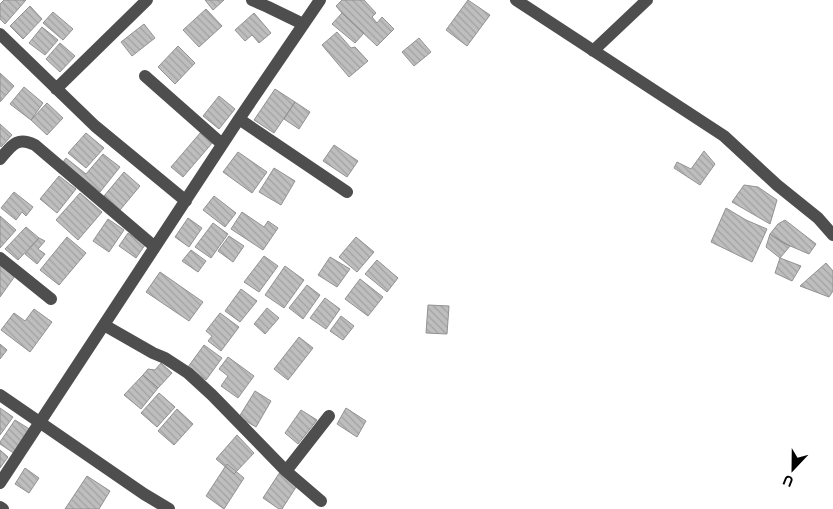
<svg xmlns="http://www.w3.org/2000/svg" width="833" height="509" font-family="Figtree,sans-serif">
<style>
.building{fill:url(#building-back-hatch);stroke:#929292}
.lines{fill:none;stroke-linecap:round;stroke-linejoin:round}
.minor{stroke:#4e4e4e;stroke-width:12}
</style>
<defs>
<pattern id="building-back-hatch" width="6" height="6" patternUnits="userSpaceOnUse" patternTransform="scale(1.25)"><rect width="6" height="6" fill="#bebebe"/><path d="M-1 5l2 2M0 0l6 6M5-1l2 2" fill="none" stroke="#a2a2a2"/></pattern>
</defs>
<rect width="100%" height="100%" fill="#fff"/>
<path class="building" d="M4,0H26L5,24L0,19V4Z
M205,0H224L213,10Z
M342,0H364L376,13L372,17L377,23L382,17L394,29L377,46L342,13L336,6Z
M468,0L490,15L467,46L446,30Z
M30,6L42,19L23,39L10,26Z
M206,9L222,26L199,47L183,30Z
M53,12L73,29L63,40L43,23Z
M254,13L271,33L259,43L252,35L245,41L235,30Z
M342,13L364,33L355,43L332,24Z
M144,24L155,38L132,56L121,42Z
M42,27L58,40L45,55L29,43Z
M337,32L351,48L355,47L368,61L349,77L322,45Z
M419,38L431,52L414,66L402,52Z
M60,43L75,56L60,72L46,59Z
M178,46L195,63L175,84L158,67Z
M0,73L14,86L0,102Z
M24,87L43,103L31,120L10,104Z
M275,89L295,102L274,133L254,120Z
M219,96L235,109L219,129L203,116Z
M295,102L310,112L299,129L284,119Z
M47,103L63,118L47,135L31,120Z
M0,124L12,135L1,147L0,145Z
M201,132L213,142L183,177L171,167Z
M86,133L104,148L86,168L68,153Z
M334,145L358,161L347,177L323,161Z
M704,151L715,164L700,185L674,168L677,162L691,169Z
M238,152L267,172L252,193L223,172Z
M103,154L120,167L100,192L63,162L66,158L86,174Z
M274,168L295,181L281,205L259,192Z
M124,172L140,186L120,210L104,196Z
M59,176L76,189L57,213L40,199Z
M744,185L758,187L777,200L770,224L732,202Z
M14,192L33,207L26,216L22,212L16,220L1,208Z
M80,193L102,212L78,240L56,220Z
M214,196L236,213L225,227L203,210Z
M726,208L746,220L767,229L752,262L711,242Z
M242,212L264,227L268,221L278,228L263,250L231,229Z
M0,216L16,230L0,248Z
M188,218L202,228L189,247L175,237Z
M108,219L124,230L109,252L93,241Z
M785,220L816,244L809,254L781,242L770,234L778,224Z
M213,223L228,234L211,258L195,247Z
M26,227L39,238L18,260L5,249Z
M128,233L145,245L136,258L119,246Z
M770,234L790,246L780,258L766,247Z
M229,236L244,246L233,262L218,251Z
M67,237L86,253L59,285L40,270Z
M356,237L374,252L357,272L339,257Z
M39,238L45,241L38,249L45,254L37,264L25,254Z
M191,250L206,261L198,272L182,261Z
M264,256L278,266L259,292L244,282Z
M330,257L350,269L337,287L318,275Z
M780,258L801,266L792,281L775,273Z
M377,260L398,278L387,292L365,274Z
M826,263L833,271V291L829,297L800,286Z
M0,265L15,276L0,297Z
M285,266L304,280L284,308L265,295Z
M160,272L203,302L189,321L146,292Z
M360,279L383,297L368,316L345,299Z
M307,285L320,295L303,319L289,308Z
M241,289L257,301L240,322L225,311Z
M325,298L340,309L326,329L310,318Z
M428,305L449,306L447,334L426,333Z
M267,308L279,318L265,334L254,324Z
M34,309L52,322L30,352L1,330L14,313L25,321Z
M220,313L239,327L221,351L208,341L212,336L206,331Z
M341,316L354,326L343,340L330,331Z
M299,337L313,348L288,380L274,369Z
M0,344L7,350L0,359Z
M204,345L222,358L206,380L188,367Z
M228,357L254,376L238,398L221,386L228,376L219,369Z
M161,363L172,373L158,388L143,375L148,369L155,370Z
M143,375L158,388L141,409L124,395Z
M255,391L271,401L256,427L239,417Z
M159,393L175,407L157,427L141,413Z
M0,408L13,417L0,435Z
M346,408L366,421L357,437L337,424Z
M177,409L193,424L174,445L158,431Z
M301,410L317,420L298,444L285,433Z
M15,420L31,430L15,454L0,444V442Z
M237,435L254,453L234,474L216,459Z
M0,450L8,457L0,468Z
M227,464L244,478L224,509L206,496Z
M25,468L39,478L29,493L15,484Z
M280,472L298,484L282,509H279L263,498Z
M87,476L110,491L99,509H65Z"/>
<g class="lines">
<path class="minor" d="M252,0L268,7L303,24
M516,0L724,136L777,185L818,218L833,235
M0,34L95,126L186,201
M593,51L647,0
M145,76L222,144
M56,89L147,0
M239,119L347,192
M0,159C12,145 17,136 35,145L155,247
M0,258L51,299
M104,325L153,353L165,358L188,373L212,395L286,471L321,501
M0,395L144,494L169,509
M286,471L329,416
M0,483L239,119L320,0
M0,507L3,509"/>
</g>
<g transform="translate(793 469) rotate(202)" stroke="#ffffff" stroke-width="4" paint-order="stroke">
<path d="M0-4L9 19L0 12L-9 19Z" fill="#000000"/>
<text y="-8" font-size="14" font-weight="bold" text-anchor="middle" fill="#000000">U</text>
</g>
</svg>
